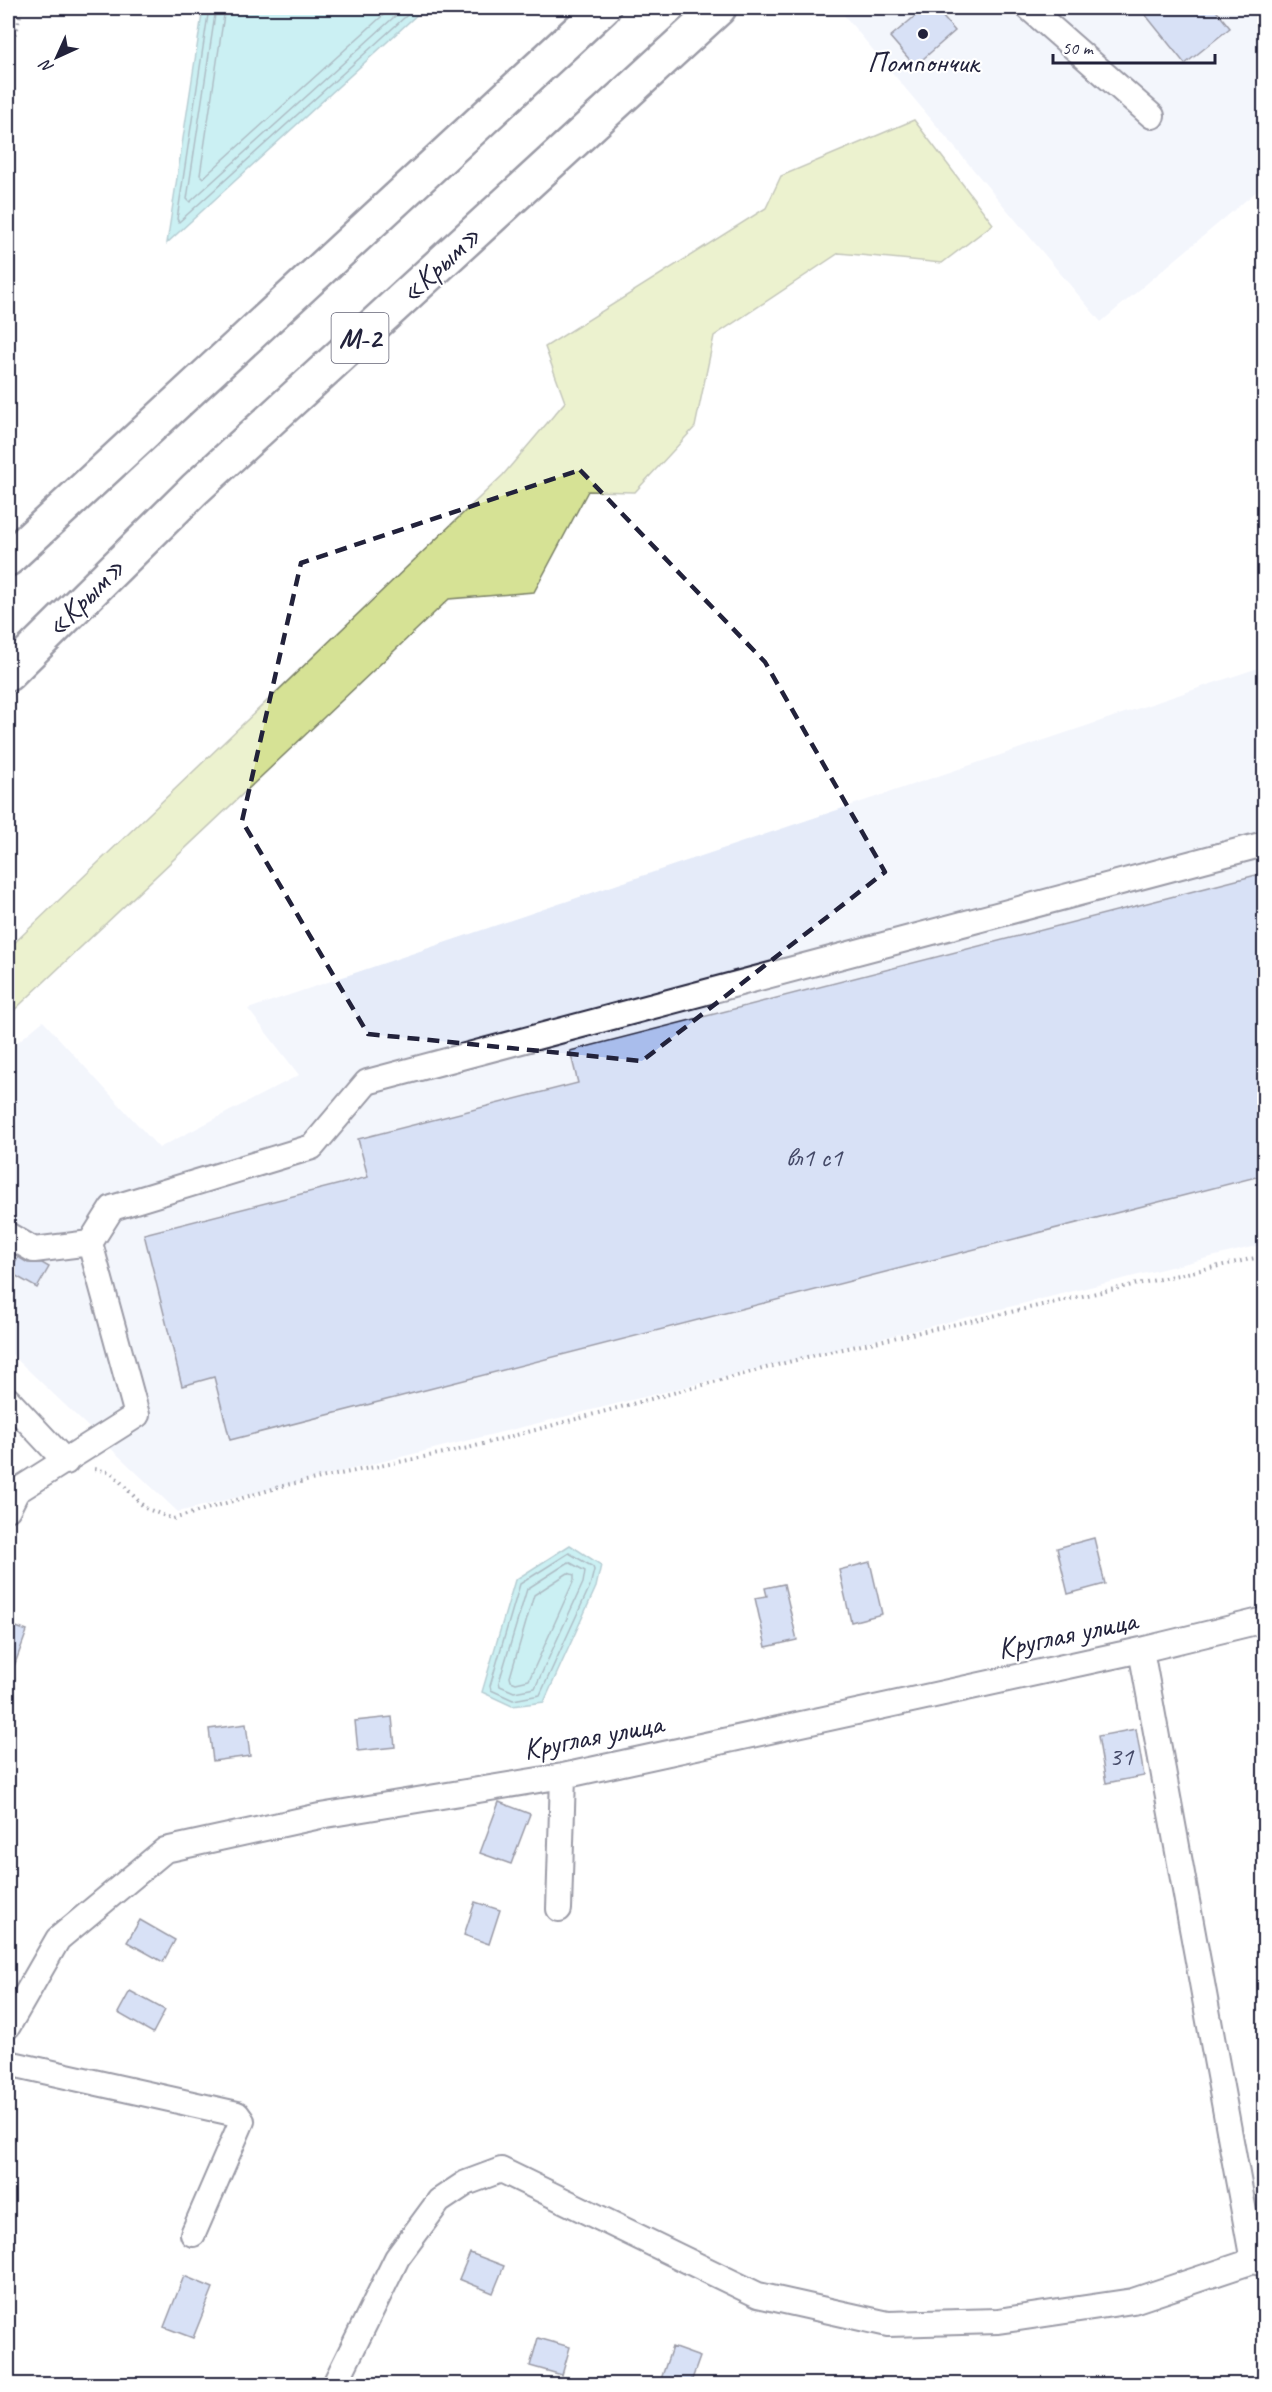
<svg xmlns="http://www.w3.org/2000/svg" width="1272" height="2392" font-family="Caveat,sans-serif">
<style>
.built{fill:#e5ebf9}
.green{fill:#d6e295;stroke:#7c8268;stroke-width:1.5}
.water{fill:#8cdee4;stroke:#6293a0;stroke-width:1.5}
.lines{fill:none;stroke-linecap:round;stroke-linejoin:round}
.shore{stroke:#4c6d7f;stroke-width:1.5}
.building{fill:#a9bdec;stroke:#22223b;stroke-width:1.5}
.minor-casing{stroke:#22223b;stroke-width:28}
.highway-casing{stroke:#22223b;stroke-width:38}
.path{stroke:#22223b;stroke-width:4;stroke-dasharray:1.5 4.5;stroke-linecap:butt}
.minor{stroke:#fff;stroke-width:24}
.highway{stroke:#fff;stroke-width:33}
.marked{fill:none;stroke:#22223b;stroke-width:4.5;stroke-dasharray:12 8;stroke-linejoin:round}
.poi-dot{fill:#22223b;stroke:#fff;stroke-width:2}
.labels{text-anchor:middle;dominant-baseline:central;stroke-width:4.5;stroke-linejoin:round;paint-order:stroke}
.number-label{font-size:27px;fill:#444967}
.shield{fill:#fff;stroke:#646476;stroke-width:1.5}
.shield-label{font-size:28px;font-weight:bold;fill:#22223b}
.poi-label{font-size:30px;fill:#22223b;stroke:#fff}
.street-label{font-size:30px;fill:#22223b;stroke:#fff}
</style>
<rect width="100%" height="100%" fill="#fff"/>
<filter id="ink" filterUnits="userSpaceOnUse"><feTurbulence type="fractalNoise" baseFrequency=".0167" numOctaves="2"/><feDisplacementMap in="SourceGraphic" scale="12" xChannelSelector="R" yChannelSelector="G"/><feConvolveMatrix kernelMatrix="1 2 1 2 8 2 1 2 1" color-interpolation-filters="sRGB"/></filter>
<g filter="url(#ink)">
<path class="built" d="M838,8H1264V185L1101,322Z
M1264,666V1244L178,1512L8,1351V1050L43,1021L159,1148L299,1075L248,1009Z"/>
<path class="green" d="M914,120L993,224L942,263L839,253L714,336L695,427L635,492L588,491L534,592L449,599L8,1016V949L503,475L565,402L545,347L766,208L781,176Z"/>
<path class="water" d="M203,8H421L422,10L167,243Z
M570,1545L601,1565L596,1587L544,1702L512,1706L482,1692L515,1580Z"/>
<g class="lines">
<path class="shore" d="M209,8L177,219L179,222L415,8
M216,8L187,199L190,202L404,8
M225,8L200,175L203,178L391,8
M569,1553L593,1567L594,1570L590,1586L540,1695L513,1700L491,1690L490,1686L520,1584Z
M569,1562L585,1571L583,1583L535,1688L514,1692L500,1686L499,1682L527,1589Z
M568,1573L574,1575V1580L529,1680L516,1683L511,1681L510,1677L534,1595Z"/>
</g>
<path class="building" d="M925,8H935L955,31L915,66L890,37Z
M1140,8H1214L1230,28L1185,64Z
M1264,873V1175L230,1440L214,1377L182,1386L144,1234L368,1177L358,1139L578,1083L570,1051Z
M18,1257L28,1263H42L49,1267L37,1288L9,1272Z
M1094,1538L1105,1584L1068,1594L1057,1548Z
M870,1562L882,1614L851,1622L839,1570Z
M784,1584L797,1640L766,1647L755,1598L767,1596L765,1588Z
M8,1624L27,1631L9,1680L8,1679Z
M392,1717L395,1747L358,1751L355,1721Z
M246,1724L250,1756L213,1761L209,1729Z
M1136,1729L1144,1776L1106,1783L1098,1736Z
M499,1802L530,1814L511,1864L480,1853Z
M475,1902L500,1910L489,1944L464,1935Z
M140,1920L175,1940L163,1962L127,1942Z
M130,1991L165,2010L153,2033L118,2013Z
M470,2253L504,2266L493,2293L459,2279Z
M184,2276L213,2288L193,2338L164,2327Z
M538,2338L570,2347L562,2375L530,2366Z
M672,2347L700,2357L690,2385H659Z"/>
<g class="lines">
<g class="minor-casing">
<path id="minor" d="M1029,8L1152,116
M8,1235L34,1250L90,1243
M8,1400L66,1462
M8,1509L17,1491L137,1415L90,1243L112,1208L312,1147L367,1082L1264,844
M1141,1650L1253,2261L1264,2264
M559,1909L563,1776
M8,2026L58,1939L165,1850L320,1816L563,1776L1141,1650L1264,1620
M8,2063L237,2114L242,2121L193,2234
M335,2384L397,2258L439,2201L466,2183L501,2170L758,2295L888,2324L998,2321L1133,2301L1253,2261"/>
</g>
<g class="highway-casing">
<path id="highway" d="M8,559L603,8
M8,674L195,489L719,8"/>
</g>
<path class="path" d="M8,51L18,26L21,8
M95,1469L112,1473L145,1508L173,1519L286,1485L468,1448L807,1357L1264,1256"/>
<use href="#minor" class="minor"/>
<use href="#highway" class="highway"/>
</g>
</g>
<path d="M0 0H1272V2392H0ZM580,470L765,662L885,872L642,1061L368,1034L242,821L301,563Z" fill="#fff" fill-opacity=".55" fill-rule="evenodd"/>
<path class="marked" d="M580,470L765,662L885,872L642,1061L368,1034L242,821L301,563Z"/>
<circle class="poi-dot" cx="923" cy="34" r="6"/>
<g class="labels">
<g class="number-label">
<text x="814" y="1157">вл1 с1</text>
<text x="1121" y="1756">31</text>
</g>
<rect class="shield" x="331.5" y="313" width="57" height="50" rx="4.5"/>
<g class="shield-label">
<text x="360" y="338">М-2</text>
</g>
<g class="poi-label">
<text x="923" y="62">Помпончик</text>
</g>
<g class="street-label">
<text transform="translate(440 264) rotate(-43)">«Крым»</text>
<text transform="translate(85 597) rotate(-45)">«Крым»</text>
<text transform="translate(1067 1634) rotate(-12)">Круглая улица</text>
<text transform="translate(593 1736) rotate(-11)">Круглая улица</text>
</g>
</g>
<rect width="1272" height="2392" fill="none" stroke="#fff" stroke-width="30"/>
<rect x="15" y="15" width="1242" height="2362" fill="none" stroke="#22223b" stroke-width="2" filter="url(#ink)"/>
<g transform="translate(57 57) rotate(225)" stroke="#ffffff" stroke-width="4.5" paint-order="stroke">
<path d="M0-4.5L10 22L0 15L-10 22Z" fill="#22223b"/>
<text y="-9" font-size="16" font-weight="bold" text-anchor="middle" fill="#22223b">N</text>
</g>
<path d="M1053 54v9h162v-9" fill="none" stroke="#22223b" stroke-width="3"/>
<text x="1062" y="54" font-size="18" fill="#22223b" stroke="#ffffff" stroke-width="4.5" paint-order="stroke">50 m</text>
</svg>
